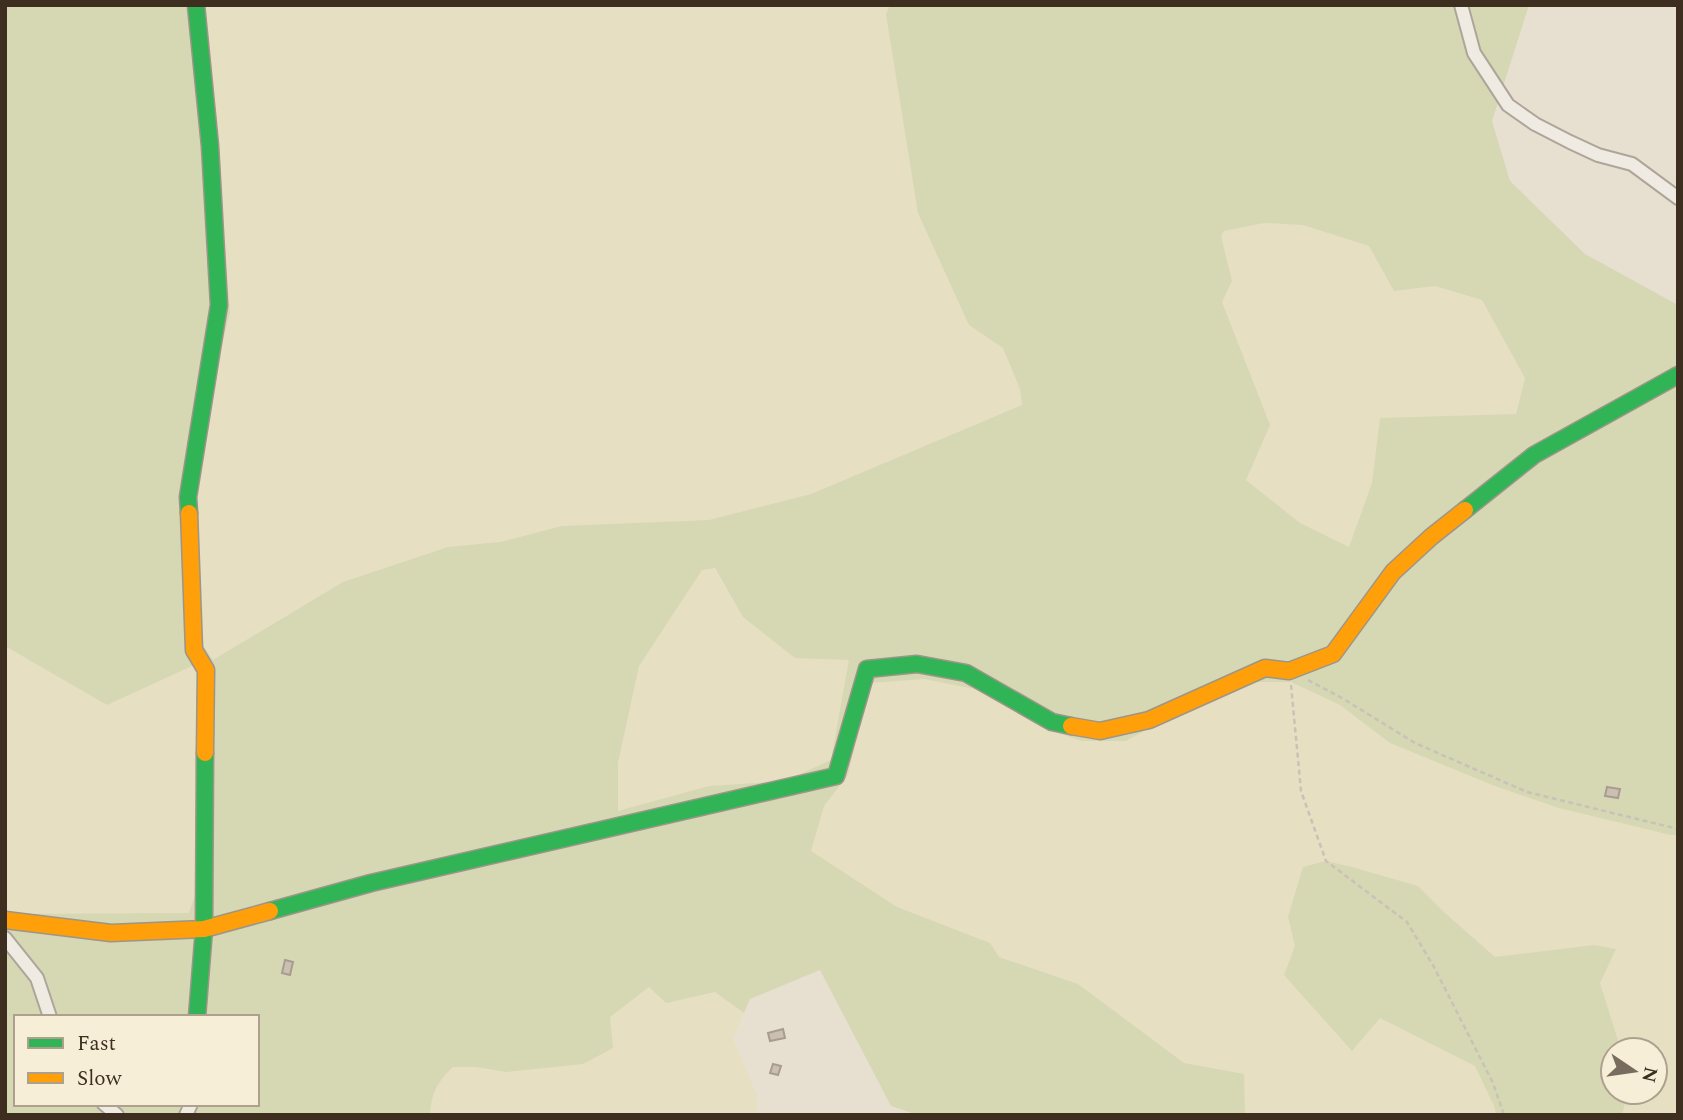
<svg xmlns="http://www.w3.org/2000/svg" width="1683" height="1120" font-family="Spectral,serif">
<style>
.farmland{fill:#e6dfc2}
.green{fill:#d6d7b3;fill-rule:evenodd}
.building{fill:#cbbfb2;stroke:#a89c90;stroke-width:2}
.lines{fill:none;stroke-linecap:round;stroke-linejoin:round}
.street-casing{stroke:#ada599;stroke-width:16}
.fast-casing{stroke:#9c958a;stroke-width:19}
.slow-casing{stroke:#9c958a;stroke-width:19}
.path{stroke:#c8c2b9;stroke-width:2.5;stroke-dasharray:5 3.5;stroke-linecap:butt}
.street{stroke:#efebe3;stroke-width:12}
.fast{stroke:#30b455;stroke-width:16}
.slow{stroke:#ff9f0a;stroke-width:16}
</style>
<rect width="100%" height="100%" fill="#e7e0d1"/>
<path class="farmland" d="M205,5H890L886,14L969,325L1003,348L1020,389L1022,405L811,494L709,520L562,526L500,542L448,547L343,582L213,660L198,639L196,504L216,369V145Z
M1264,223L1303,225L1369,246L1394,291L1435,286L1482,300L1525,378L1516,414L1381,418L1372,483L1350,548L1300,523L1246,480L1270,425L1222,302L1232,281L1221,236L1224,231Z
M714,568L743,617L850,660L832,760L785,781L709,786L618,811V763L639,666L702,569Z
M5,646L107,705L192,666L200,668L195,761L200,881L189,914H8L5,912Z
M924,679L979,690L1043,728L1169,717L1255,682H1291L1340,705L1390,743L1671,835H1678V1115H1622L1628,1092H1655V1050H1621L1600,983L1616,949L1594,945L1495,957L1444,912L1418,886L1352,867L1326,861L1288,917L1295,946L1353,1051L1379,1018L1476,1066L1495,1108L1496,1115H1245L1244,1074L1184,1063L1078,984L999,957L990,943L897,907L810,851L824,806L848,775L869,683Z
M649,987L684,999L715,992L744,1013L733,1039L757,1095V1115H430V1103L440,1079L453,1067H476L506,1072L610,1017Z"/>
<path class="green" d="M5,5H205L230,312L216,369L196,504L198,638L213,660L343,582L448,547L500,542L562,526L709,520L811,494L1022,405L1020,389L1003,348L969,325L918,213L886,14L890,5H1529L1492,121L1510,181L1585,254L1678,305V835H1671L1559,808L1495,786L1390,743L1340,705L1291,682H1255L1169,717L1126,741H1082L1043,728L979,690L924,679L869,683L848,775L824,806L811,851L897,907L990,943L999,957L1078,984L1184,1063L1244,1074L1245,1115H918L891,1106L820,970L750,999L744,1013L715,992L666,1003L649,987L610,1017L613,1048L583,1064L506,1072L476,1067H453C438,1081 431,1093 430,1115H5V912L8,914L189,913L200,881L195,761L200,668L192,666L107,705L5,646ZM1264,223L1303,225L1369,246L1394,291L1435,286L1482,300L1525,378L1516,414L1380,418L1372,483L1349,547L1300,523L1246,480L1270,425L1222,302L1232,281L1221,236L1224,231ZM715,568L743,617L795,658L849,660L831,760L785,781L709,786L618,811V763L639,666L702,570ZM16,1017H257V1104H16Z
M1326,861L1352,867L1418,886L1444,912L1495,957L1594,945L1616,949L1600,983L1621,1050H1613V1092H1628L1622,1115H1496L1495,1108L1475,1066L1380,1018L1352,1051L1284,975L1295,946L1288,917L1303,867Z"/>
<path class="building" d="M1607,787L1620,789L1618,798L1605,796Z
M285,960L293,962L290,975L282,973Z
M783,1029L785,1038L770,1041L768,1033Z
M773,1064L781,1066L778,1075L770,1073Z"/>
<g class="lines">
<g class="street-casing">
<path id="street" d="M1461,5L1474,53L1508,105L1535,124L1570,142L1598,155L1632,164L1678,198
M5,938L37,978L50,1017
M104,1104L117,1115
M186,1115L191,1104"/>
</g>
<g class="fast-casing">
<path id="fast" d="M1465,510L1534,455L1678,375
M189,513L188,497L219,305L210,146L196,5
M270,911L371,883L836,776L867,669L917,664L966,673L1052,722L1071,726
M197,1017L204,929L205,753"/>
</g>
<g class="slow-casing">
<path id="slow" d="M189,513L194,650L206,670L205,753
M1071,726L1100,731L1149,720L1265,668L1289,671L1333,654L1393,572L1431,537L1465,510
M5,920L111,933L204,929L270,911"/>
</g>
<path class="path" d="M1308,680L1342,698L1415,743L1527,792L1678,829
M1291,685L1301,791L1326,861L1407,922L1434,967L1493,1083L1504,1115"/>
<use href="#street" class="street"/>
<use href="#fast" class="fast"/>
<use href="#slow" class="slow"/>
</g>
<rect width="1683" height="1120" fill="none" stroke="#3d2e20" stroke-width="14"/>
<rect x="14" y="1015" width="245" height="91" fill="#f7eed8" stroke="#ada18e" stroke-width="2"/>
<rect x="28" y="1038" width="35" height="10" fill="#30b455" stroke="#ada18e" stroke-width="2"/>
<text x="77" y="1050" font-size="21" fill="#3d2e20">Fast</text>
<rect x="28" y="1073" width="35" height="10" fill="#ff9f0a" stroke="#ada18e" stroke-width="2"/>
<text x="77" y="1085" font-size="21" fill="#3d2e20">Slow</text>
<g transform="translate(1634 1071) rotate(103)"><circle r="33" fill="#f7eed8" stroke="#ada18e" stroke-width="2"/>
<path d="M0-5L12 26L0 18L-12 26Z" fill="#786c5e"/>
<text y="-10" font-size="19" font-weight="bold" text-anchor="middle" fill="#3d2e20">N</text>
</g>
</svg>
